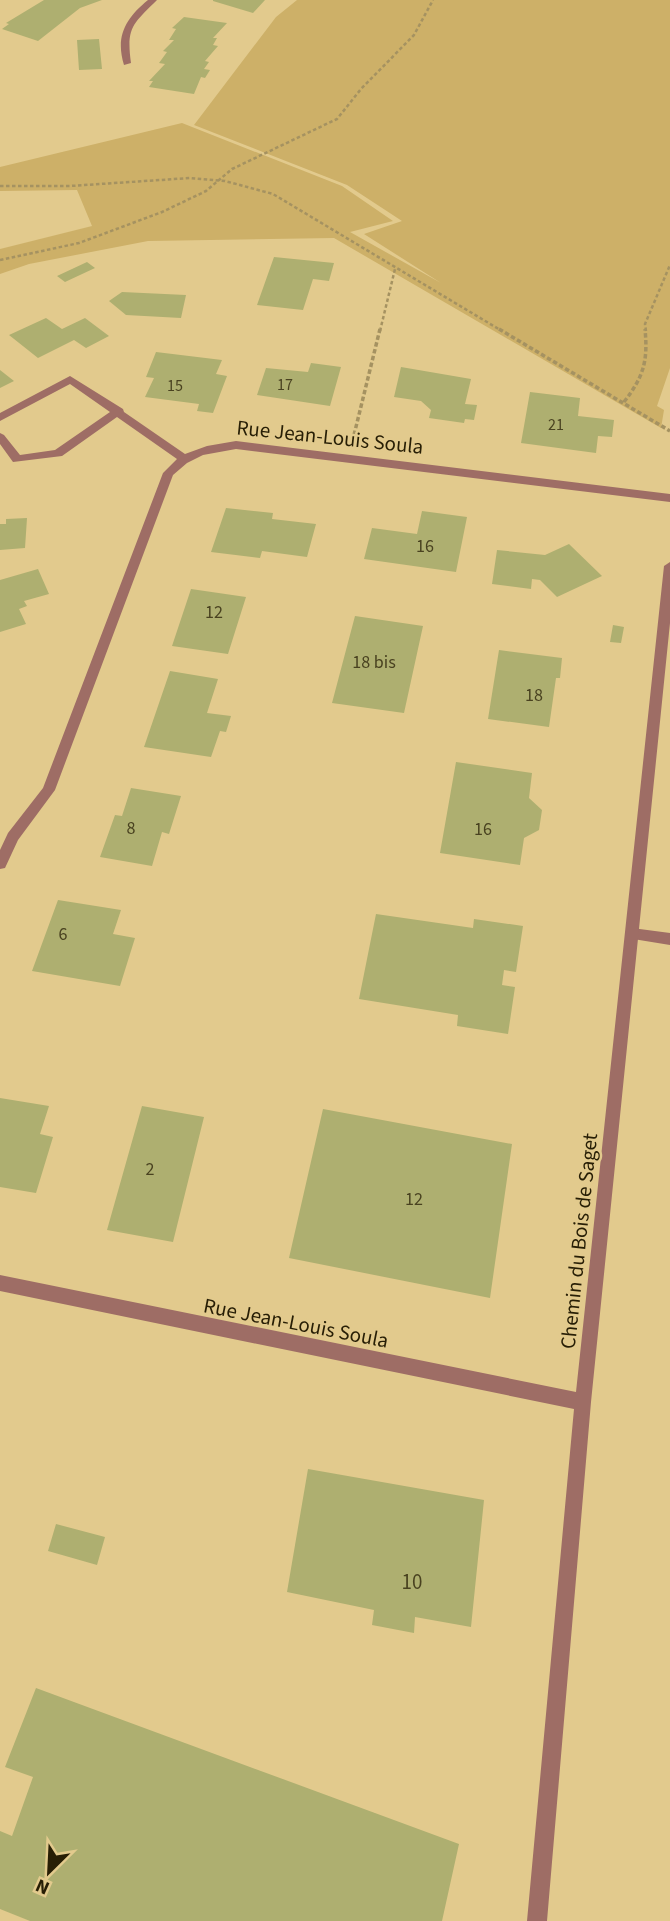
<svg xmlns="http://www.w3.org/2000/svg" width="670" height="1921" font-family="'Source Sans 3',sans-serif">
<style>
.green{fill:#cdb068}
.building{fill:#aeaf70}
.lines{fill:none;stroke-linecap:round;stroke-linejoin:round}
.path-far1{stroke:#a59261;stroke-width:2.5;stroke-dasharray:3.5 2.5;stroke-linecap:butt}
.path{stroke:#a59261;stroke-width:3.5;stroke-dasharray:4.5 2.5;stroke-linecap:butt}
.lane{fill:#9e6d65;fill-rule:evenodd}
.street{fill:#9e6d65;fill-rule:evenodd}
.labels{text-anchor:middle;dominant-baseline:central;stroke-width:5;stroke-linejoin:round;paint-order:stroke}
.far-number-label{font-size:16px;fill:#494220}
.number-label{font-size:18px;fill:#494220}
.street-label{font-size:21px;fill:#271e05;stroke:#e2ca8d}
.near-number-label{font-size:21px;fill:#494220}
</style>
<rect width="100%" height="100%" fill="#e2ca8d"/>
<path class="green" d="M297,0H670V368L657,406L664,410L661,428L334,238L148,241L29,264L0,274V249L92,226L77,190L0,191V167L182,123L342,186L393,221L350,232L441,283L364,234L402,221L347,185L194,125L276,17Z"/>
<path class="building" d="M44,0H102L80,8L38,41L2,29L9,24L6,23Z
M265,0L253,13L213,1V0Z
M184,17L227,23L213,38H217L213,45L218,46L205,61L209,62L204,69L210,70L205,78L201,77L194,94L149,87L153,81H149L165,64L159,63L167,52L163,51L174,40H169L176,29L172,28Z
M99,39L102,69L79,70L77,40Z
M274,257L334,263L329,281L313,279L303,310L257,305Z
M87,262L95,268L65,282L57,276Z
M122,292L186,295L181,318L126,315L109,301Z
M46,318L62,329L85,318L109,336L86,348L74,340L38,358L9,335Z
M156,352L222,360L216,374L227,376L213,413L197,411L199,404L145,397L154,378L146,377Z
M311,363L341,367L330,406L257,395L266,368L308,372Z
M401,367L471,379L465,404L477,405L474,420L465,419L464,423L429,418L431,410L421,401L394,397Z
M0,370L14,381L0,388Z
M530,392L580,398L578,416L614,420L612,437L598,436L596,453L521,443Z
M226,508L273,513L272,519L316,524L307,557L262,551L260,558L211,552Z
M422,511L467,517L456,572L364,559L372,528L417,534Z
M27,518L25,548L0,550V524H6V519Z
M569,544L602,576L557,597L540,580L532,579L531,589L492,584L497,550L545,555Z
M38,569L49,594L24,601L27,606L19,609L26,624L0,632V580Z
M191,589L246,597L228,654L172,646Z
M355,616L423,626L404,713L332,703Z
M613,625L624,627L621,643L610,642Z
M499,650L562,658L560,678H556L549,727L488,719Z
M170,671L218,679L207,713L231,716L226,732L220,731L211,757L144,747Z
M456,762L532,773L529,798L542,810L539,830L524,838L520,865L440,853Z
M131,788L181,796L169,834L162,832L152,866L100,857L115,815L122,816Z
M58,900L121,910L113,934L135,938L120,986L32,971Z
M376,914L473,928L474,919L523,926L516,972L504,970L502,985L515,987L508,1034L457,1026L458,1015L359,999Z
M0,1098L49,1106L40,1134L53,1137L36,1193L0,1187Z
M142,1106L204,1117L173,1242L107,1230Z
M323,1109L512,1144L490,1298L289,1258Z
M308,1469L484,1500L471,1627L415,1617L414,1633L372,1625L374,1610L287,1592Z
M56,1524L105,1537L97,1565L48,1551Z
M36,1688L459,1844L442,1921H30L0,1909V1831L12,1836L33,1777L5,1767Z"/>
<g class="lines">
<path class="path-far1" d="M0,186H70L190,178L225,181L273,194L502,331
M0,260L79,243L162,212L206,191L232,169L337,119L361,89L414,35L433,0
M380,331L395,269
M646,331L645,324L670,265"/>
<path class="path" d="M499,329L670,431
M624,402C644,376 648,361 645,329
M354,435L380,329"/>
<path class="lane" d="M148,0H157C133,24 126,27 131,63L124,65C115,36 126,18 148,0Z
M632,928L670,933V945L627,938L625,934L627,930Z"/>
<path class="street" d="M70,376L123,409L124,412L185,454L207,446L236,441L670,494V502L236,449L203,455L187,463L173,475L55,790L18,840L5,868L0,869V850L8,833L43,788L163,473L177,459L117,417L62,456L13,462L0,444V433L4,435L20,455L55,450L110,412L70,384L0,421V413Z
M670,562V623L591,1402L547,1921H527L574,1409L0,1291V1275L576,1392L664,566Z"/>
</g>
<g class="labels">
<g class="far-number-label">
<text x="285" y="385">17</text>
<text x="175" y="386">15</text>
<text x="556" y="425">21</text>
</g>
<g class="number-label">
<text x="425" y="546">16</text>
<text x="214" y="612">12</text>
<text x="374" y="662">18 bis</text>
<text x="534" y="695">18</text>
<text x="131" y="828">8</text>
<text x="483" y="829">16</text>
<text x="63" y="934">6</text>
<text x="150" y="1169">2</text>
<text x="414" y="1199">12</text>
</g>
<g class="street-label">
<text transform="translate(330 437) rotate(6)">Rue Jean-Louis Soula</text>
<text transform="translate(579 1241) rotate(-84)">Chemin du Bois de Saget</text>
<text transform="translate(296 1323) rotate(11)">Rue Jean-Louis Soula</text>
</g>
<g class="near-number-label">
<text x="412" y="1582">10</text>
</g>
</g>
<g transform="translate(49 1872) rotate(204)" stroke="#e2ca8d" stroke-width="5" paint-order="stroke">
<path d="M0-5L12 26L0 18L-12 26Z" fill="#271e05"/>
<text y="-10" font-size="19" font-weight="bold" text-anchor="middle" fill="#271e05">N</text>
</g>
</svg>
